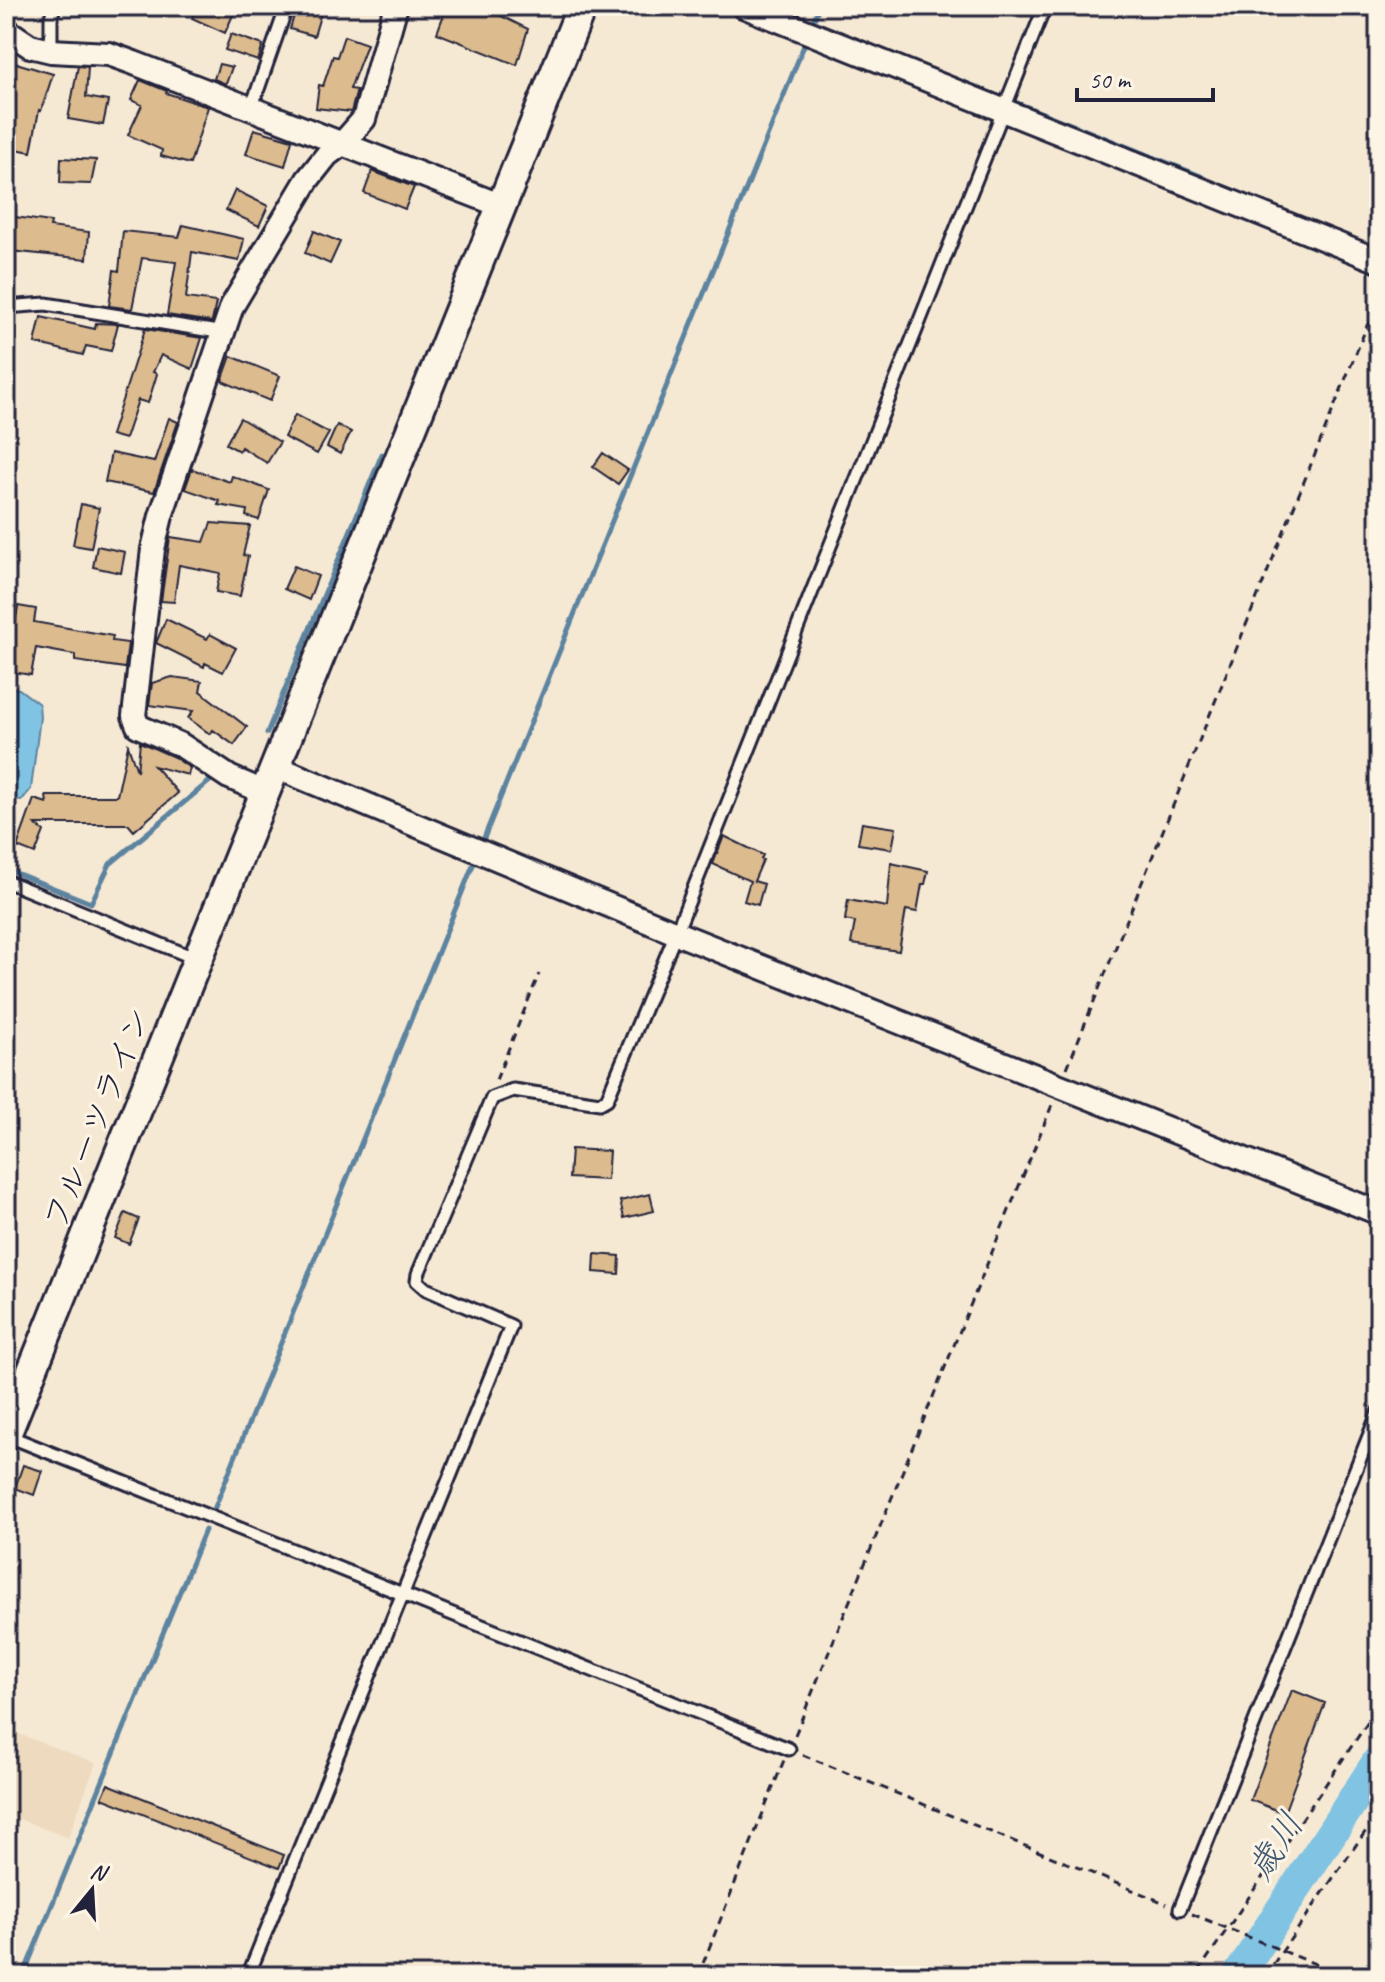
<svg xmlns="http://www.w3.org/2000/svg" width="1385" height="1982" font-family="Caveat,'Klee One',sans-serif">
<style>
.built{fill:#eedbbf}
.water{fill:#81c3e2;stroke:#5b839f;stroke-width:2}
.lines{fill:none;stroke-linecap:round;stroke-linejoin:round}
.stream{stroke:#5b839f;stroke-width:5}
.river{stroke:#81c3e2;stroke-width:32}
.building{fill:#dcbb8e;stroke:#22223b;stroke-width:2}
.service-casing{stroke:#22223b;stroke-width:17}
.minor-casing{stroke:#22223b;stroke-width:28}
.tertiary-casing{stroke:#22223b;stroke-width:34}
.path{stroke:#22223b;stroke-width:3;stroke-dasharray:8 6;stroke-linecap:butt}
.service{stroke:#fcf5e5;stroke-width:11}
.minor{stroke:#fcf5e5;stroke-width:22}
.tertiary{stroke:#fcf5e5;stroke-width:28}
.labels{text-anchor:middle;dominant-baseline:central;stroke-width:6;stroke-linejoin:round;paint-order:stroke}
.street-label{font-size:34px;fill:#22223b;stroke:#fcf5e5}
.water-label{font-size:36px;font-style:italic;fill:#435a75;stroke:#fcf5e5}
</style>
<rect width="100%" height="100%" fill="#f6e9d4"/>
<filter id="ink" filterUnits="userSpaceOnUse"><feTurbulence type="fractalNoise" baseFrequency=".0125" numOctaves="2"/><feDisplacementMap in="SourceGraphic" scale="16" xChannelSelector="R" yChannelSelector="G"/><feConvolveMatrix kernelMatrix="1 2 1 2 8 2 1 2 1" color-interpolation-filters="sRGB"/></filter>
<g filter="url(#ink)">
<path class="built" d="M6,1729L96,1763L68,1838L6,1814Z"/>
<path class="water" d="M9,687L19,689L39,704L40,717L31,789L22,800L6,798V688Z"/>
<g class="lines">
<path class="stream" d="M813,22L819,6
M840,33L1001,97
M1015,102L1201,176
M267,733L382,454
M482,843L805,43
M6,869L91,903L110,864L211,780
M213,1512L473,865
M23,1976L205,1530"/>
<path class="river" d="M1238,1976L1379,1760"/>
</g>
<path class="building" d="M197,6H237L225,33L192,18Z
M297,6H323L314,36L290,29Z
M447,6H500L497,14L528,29L517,65L437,33Z
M231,34L263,45L258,61L225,50Z
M344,36L367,44L350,89L357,90L351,112L316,108L319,85L323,86L333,56L337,57Z
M6,60L53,74L41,111L39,110L31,152L6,147Z
M219,64L232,67L226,84L214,79Z
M78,66L88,67L86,97L108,101L103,125L68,119Z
M140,80L167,91L166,93L208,107L190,164L161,156L162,150L128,135L142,105L131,100Z
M254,129L292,140L285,166L246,154Z
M61,158L96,160L91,184L60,183Z
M372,171L414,187L405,209L364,193Z
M235,190L268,206L259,226L226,210Z
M15,217L51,222L50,227L89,232L87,259L10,251Z
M183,225L244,239L239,261L192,252L186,298L216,302L212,322L167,315L176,262L142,258L132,309L109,306L114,270L119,271L123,231L179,237Z
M314,231L340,242L330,264L305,253Z
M41,317L95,329L96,323L118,324L111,351L86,346L83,355L35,343Z
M145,329L202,338L192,369L161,355L153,372L157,374L148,403L138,400L125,439L111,435Z
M231,356L280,376L270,401L222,381Z
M295,415L329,433L317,454L284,437Z
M169,418L178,422L154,492L105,482L111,453L154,462Z
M240,418L280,442L267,463L241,447L239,451L226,444Z
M337,425L351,432L340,454L327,447Z
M603,453L628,470L618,484L593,467Z
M192,469L230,482L232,476L269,490L259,520L246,516L247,510L218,505L220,501L185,489Z
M81,504L99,508L91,548L73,545Z
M211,523L250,526L243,555L248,556L240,596L216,592L220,573L179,565L174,602L161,601L170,537L204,542Z
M97,546L125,552L121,573L93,567Z
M294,566L318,576L309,600L284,589Z
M18,606L36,609L34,622L113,636L112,641L128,643L125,668L75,661V655L36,648L31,675L7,671Z
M166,619L207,639L210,634L236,648L223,672L205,663L204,667L156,643Z
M172,677L202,681L200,691L247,727L234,745L213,730L210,734L188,718L193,711L149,705L152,683Z
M140,742L174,757L190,768L188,775L154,766L178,793L134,831L128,824H35L44,831L35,854L17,847L34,799L47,803L46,796H117L128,745L137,771Z
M862,823L896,828L892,849L858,844Z
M724,836L763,855L761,859L763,860L754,881L764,884L758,905L744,901L750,881L713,864Z
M891,863L928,871L925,884H922L917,912L906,910L899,951L851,944L855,922L845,920L848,900L887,907Z
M571,1149L609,1151L607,1180L569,1178Z
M650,1194L654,1211L624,1218L620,1201Z
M125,1213L139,1219L129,1244L115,1238Z
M595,1254L620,1256L619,1274L594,1272Z
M23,1465L42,1471L34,1495L15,1488Z
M1292,1690L1325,1703L1284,1813L1250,1800Z
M108,1784L284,1855L279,1868L102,1798Z"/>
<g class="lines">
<g class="service-casing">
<path id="service" d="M51,51V18L54,6
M251,109L287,6
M6,307L46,304L224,333
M6,881L199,960
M6,1435L789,1749
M1180,1909L1379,1411
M248,1976L511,1326L426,1289L417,1281L418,1274L492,1098L513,1090L600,1103L607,1099L676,933L1045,6"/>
</g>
<g class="minor-casing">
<path id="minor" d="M743,6L1379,261
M6,30L30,46L51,51L109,54L134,63L502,206
M276,767L676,933L1379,1213
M266,793L229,777L181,745L138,726L134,716L153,549L161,516L232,306L308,179L327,155L342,144L364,119L396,6"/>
</g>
<g class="tertiary-casing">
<path id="tertiary" d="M6,1435L582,6"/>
</g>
<path class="path" d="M1067,1068L1379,296
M496,1080L539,974
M795,1735L1052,1105
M803,1755L1167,1904
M1192,1914L1345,1976
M1198,1972L1379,1706
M698,1976L784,1760
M1265,1976L1379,1812"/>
<use href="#service" class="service"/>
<use href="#minor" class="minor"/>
<use href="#tertiary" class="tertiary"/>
</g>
</g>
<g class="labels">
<g class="street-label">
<text transform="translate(97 1118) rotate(-68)">フルーツライン</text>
</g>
<g class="water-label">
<text transform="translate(1275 1846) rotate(-57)">歳川</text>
</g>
</g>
<rect width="1385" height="1982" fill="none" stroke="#fcf5e5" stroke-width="32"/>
<rect x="16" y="16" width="1353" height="1950" fill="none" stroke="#22223b" stroke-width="3" filter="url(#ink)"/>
<g transform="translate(92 1890) rotate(18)" stroke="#fcf5e5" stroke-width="6" paint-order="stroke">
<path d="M0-6L14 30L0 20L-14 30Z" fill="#22223b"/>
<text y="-12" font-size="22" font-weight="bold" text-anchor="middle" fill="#22223b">N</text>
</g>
<path d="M1077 88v12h136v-12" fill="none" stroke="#22223b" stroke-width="4"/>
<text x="1089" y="88" font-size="24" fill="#22223b" stroke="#fcf5e5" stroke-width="6" paint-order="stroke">50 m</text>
</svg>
